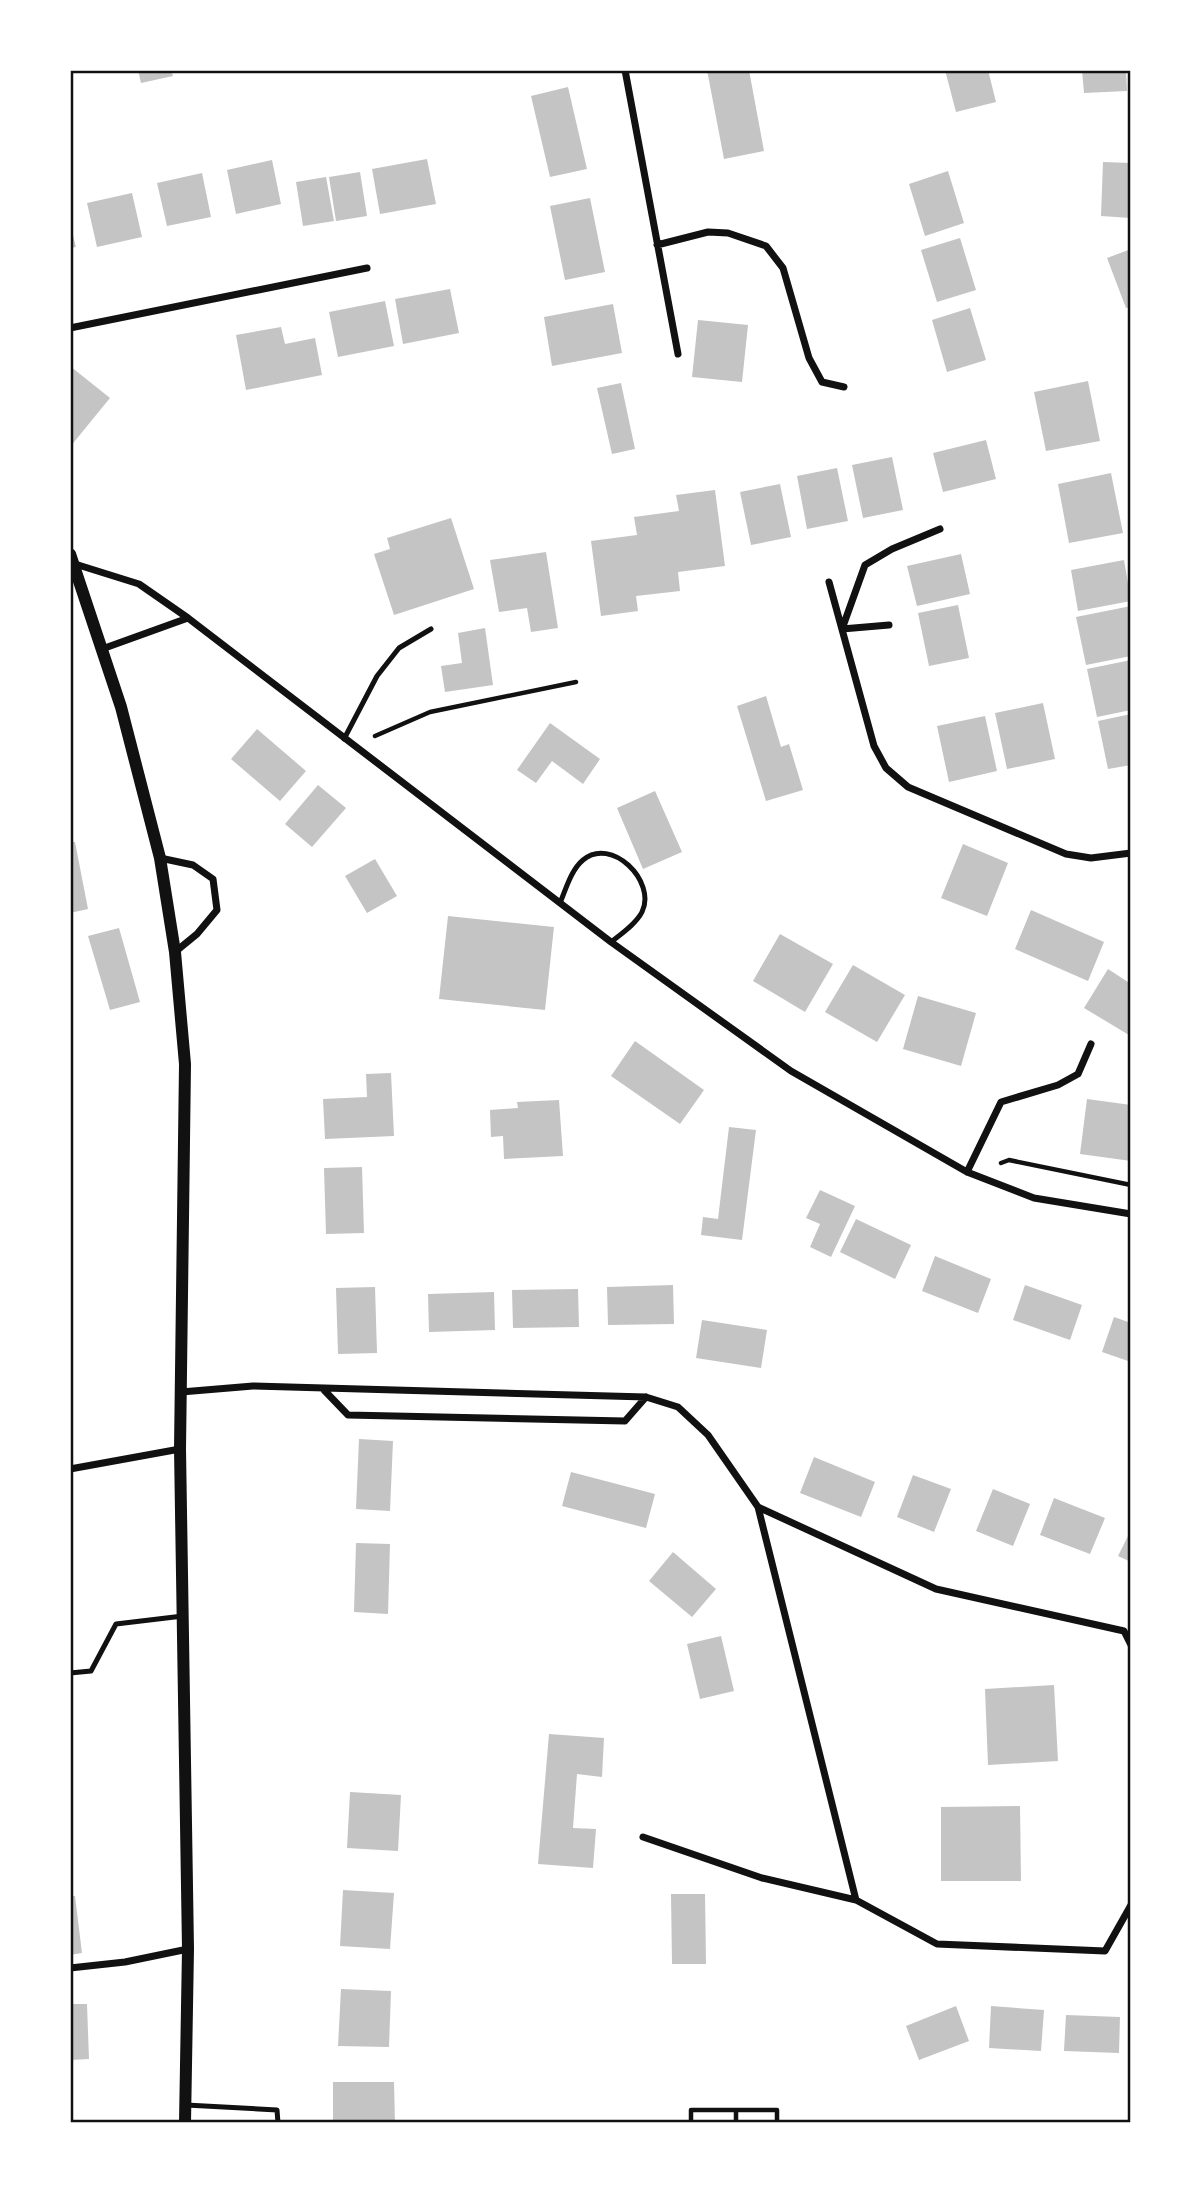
<svg xmlns="http://www.w3.org/2000/svg" width="1201" height="2193" font-family="'IBM Plex Sans',sans-serif">
<style>
.building{fill:#c4c4c4}
.lines{fill:none;stroke-linecap:round;stroke-linejoin:round}
.path{stroke:#111;stroke-width:4.5}
.service{stroke:#111;stroke-width:5}
.minor{stroke:#111;stroke-width:7}
.tertiary{stroke:#111;stroke-width:12}
.neatline{fill:none;stroke:#111;stroke-width:2.5}
</style>
<rect width="100%" height="100%" fill="#fff"/>
<path class="building" d="M138,70H171L173,76L141,83Z
M707,70H749L764,151L724,159Z
M945,70H988L996,102L956,112Z
M1082,70H1126L1127,91L1084,93Z
M568,87L587,169L550,177L531,96Z
M427,159L436,204L380,214L372,169Z
M272,160L281,204L236,214L227,170Z
M1103,162L1131,163V218L1101,216Z
M948,171L964,223L925,236L909,184Z
M360,172L367,216L336,221L329,177Z
M202,173L211,217L167,226L157,183Z
M326,177L334,221L303,226L296,182Z
M132,193L142,237L97,247L87,203Z
M590,198L605,272L565,280L550,206Z
M70,224L76,247L70,248Z
M960,238L976,290L937,302L921,250Z
M1131,249V307L1126,308L1107,258Z
M450,289L459,333L403,344L395,299Z
M385,301L394,346L338,357L329,312Z
M613,304L622,353L552,366L544,317Z
M970,308L986,360L947,372L932,320Z
M698,320L748,325L742,382L692,377Z
M281,327L285,344L315,338L322,375L246,390L236,335Z
M70,366L110,398L70,447Z
M1088,381L1100,441L1046,451L1034,392Z
M621,383L635,449L612,454L597,388Z
M986,440L996,479L943,492L933,453Z
M892,457L903,510L863,518L852,465Z
M837,468L848,521L807,529L797,476Z
M1111,473L1123,533L1069,543L1058,484Z
M780,484L791,537L751,545L740,492Z
M715,490L725,566L678,572L680,591L636,596L638,611L601,616L591,541L637,535L634,517L679,511L676,495Z
M451,518L474,589L394,615L374,554L390,549L387,538Z
M546,552L558,628L531,632L527,608L499,612L490,560Z
M961,554L970,594L917,606L907,566Z
M1124,560L1131,601L1078,611L1071,570Z
M958,605L969,658L929,666L918,613Z
M1131,606V656L1086,665L1076,617Z
M485,628L493,685L445,692L441,666L462,663L458,633Z
M1131,660V710L1097,717L1087,669Z
M766,696L781,747L789,744L803,790L766,801L737,706Z
M1043,703L1055,759L1007,769L995,713Z
M1131,714V765L1108,769L1098,721Z
M985,716L997,771L949,782L937,726Z
M550,723L600,759L583,784L552,761L536,783L517,770Z
M257,729L306,771L280,801L231,759Z
M318,785L346,808L312,847L285,824Z
M655,791L682,852L643,869L617,808Z
M70,842H75L88,909L70,913Z
M963,844L1008,863L987,916L941,898Z
M375,859L397,896L367,913L345,876Z
M1031,910L1104,942L1088,981L1015,949Z
M448,916L554,927L545,1010L439,999Z
M119,928L140,1002L110,1010L88,936Z
M780,934L833,964L805,1012L753,981Z
M853,965L905,995L877,1042L825,1012Z
M1108,969L1131,984L1129,1035L1084,1008Z
M918,996L976,1013L961,1066L903,1049Z
M635,1041L704,1090L680,1124L611,1076Z
M391,1073L394,1136L325,1139L323,1099L367,1097L366,1074Z
M1087,1099L1131,1105V1161L1080,1154Z
M559,1100L563,1156L504,1159L503,1136L491,1137L490,1110L518,1108L517,1102Z
M729,1127L756,1130L742,1240L701,1235L703,1217L718,1219Z
M362,1167L364,1233L326,1234L324,1168Z
M820,1190L855,1206L831,1257L810,1247L820,1224L806,1218Z
M856,1219L911,1245L895,1279L840,1252Z
M935,1256L991,1279L978,1313L922,1291Z
M673,1285L674,1324L608,1325L607,1287Z
M1025,1285L1082,1305L1070,1340L1013,1320Z
M375,1287L377,1353L338,1354L336,1288Z
M578,1289L579,1327L513,1328L512,1290Z
M494,1292L495,1330L429,1332L428,1294Z
M1114,1317L1131,1323V1362L1102,1352Z
M702,1320L767,1330L761,1368L696,1358Z
M359,1439L393,1441L390,1511L356,1509Z
M814,1457L875,1482L861,1517L800,1493Z
M571,1472L655,1494L646,1528L562,1506Z
M913,1475L951,1489L934,1532L897,1517Z
M993,1489L1030,1504L1013,1546L976,1531Z
M1054,1498L1105,1518L1090,1554L1040,1535Z
M1131,1530V1562L1118,1556Z
M356,1543L390,1544L388,1614L354,1612Z
M673,1552L716,1589L692,1617L649,1581Z
M721,1636L734,1691L700,1699L687,1644Z
M1054,1685L1058,1761L988,1765L985,1689Z
M549,1734L604,1738L602,1777L577,1774L573,1828L596,1829L593,1868L538,1864Z
M350,1792L401,1795L398,1851L347,1848Z
M1020,1806L1021,1881H941V1807Z
M343,1890L394,1893L390,1949L340,1946Z
M671,1894H705L706,1964H672Z
M70,1896H75L82,1953L70,1955Z
M341,1989L391,1991L389,2047L338,2046Z
M70,2004H87L89,2059L70,2060Z
M956,2006L969,2041L919,2060L906,2026Z
M991,2006L1044,2010L1041,2051L989,2048Z
M1066,2015L1120,2017L1119,2053L1064,2051Z
M333,2082H394L395,2123H333Z"/>
<g class="lines">
<path class="path" d="M375,736L430,712L576,682
M1001,1163L1009,1160L1131,1185
M691,2123V2110H777V2123
M736,2123V2110"/>
<path class="service" d="M344,739L377,676L399,648L431,629
M560,903C566,889 571,870 583,860C611,836 657,881 642,912C636,924 621,934 611,942
M70,1673L91,1671L116,1624L183,1616
M186,2105L277,2110L278,2123"/>
<path class="minor" d="M625,70L678,354
M657,245L708,232L728,233L766,246L783,268L809,358L822,382L844,387
M70,328L367,268
M75,564L139,584L188,618L611,942L791,1071L967,1172L1034,1198L1131,1214
M829,582L874,746L886,768L908,787L1066,854L1091,858L1131,853
M889,625L842,629L865,565L892,549L940,529
M102,649L188,618
M160,858L193,865L213,879L217,910L197,934L175,952
M967,1172L1001,1102L1058,1085L1078,1074L1091,1044
M324,1390L348,1415L625,1421L646,1397
M181,1392L253,1386L646,1397L678,1407L708,1435L758,1507L856,1900L937,1944L1105,1951L1131,1905
M70,1469L180,1449
M758,1507L936,1589L1124,1631L1131,1645
M643,1837L762,1878L856,1900
M70,1968L125,1962L188,1949"/>
<path class="tertiary" d="M70,554L121,707L160,858L175,952L185,1064L180,1449L188,1949L185,2123"/>
</g>
<rect width="1201" height="2193" fill="none" stroke="#ffffff" stroke-width="144"/>
<rect x="72" y="72" width="1057" height="2049" class="neatline"/>
</svg>
